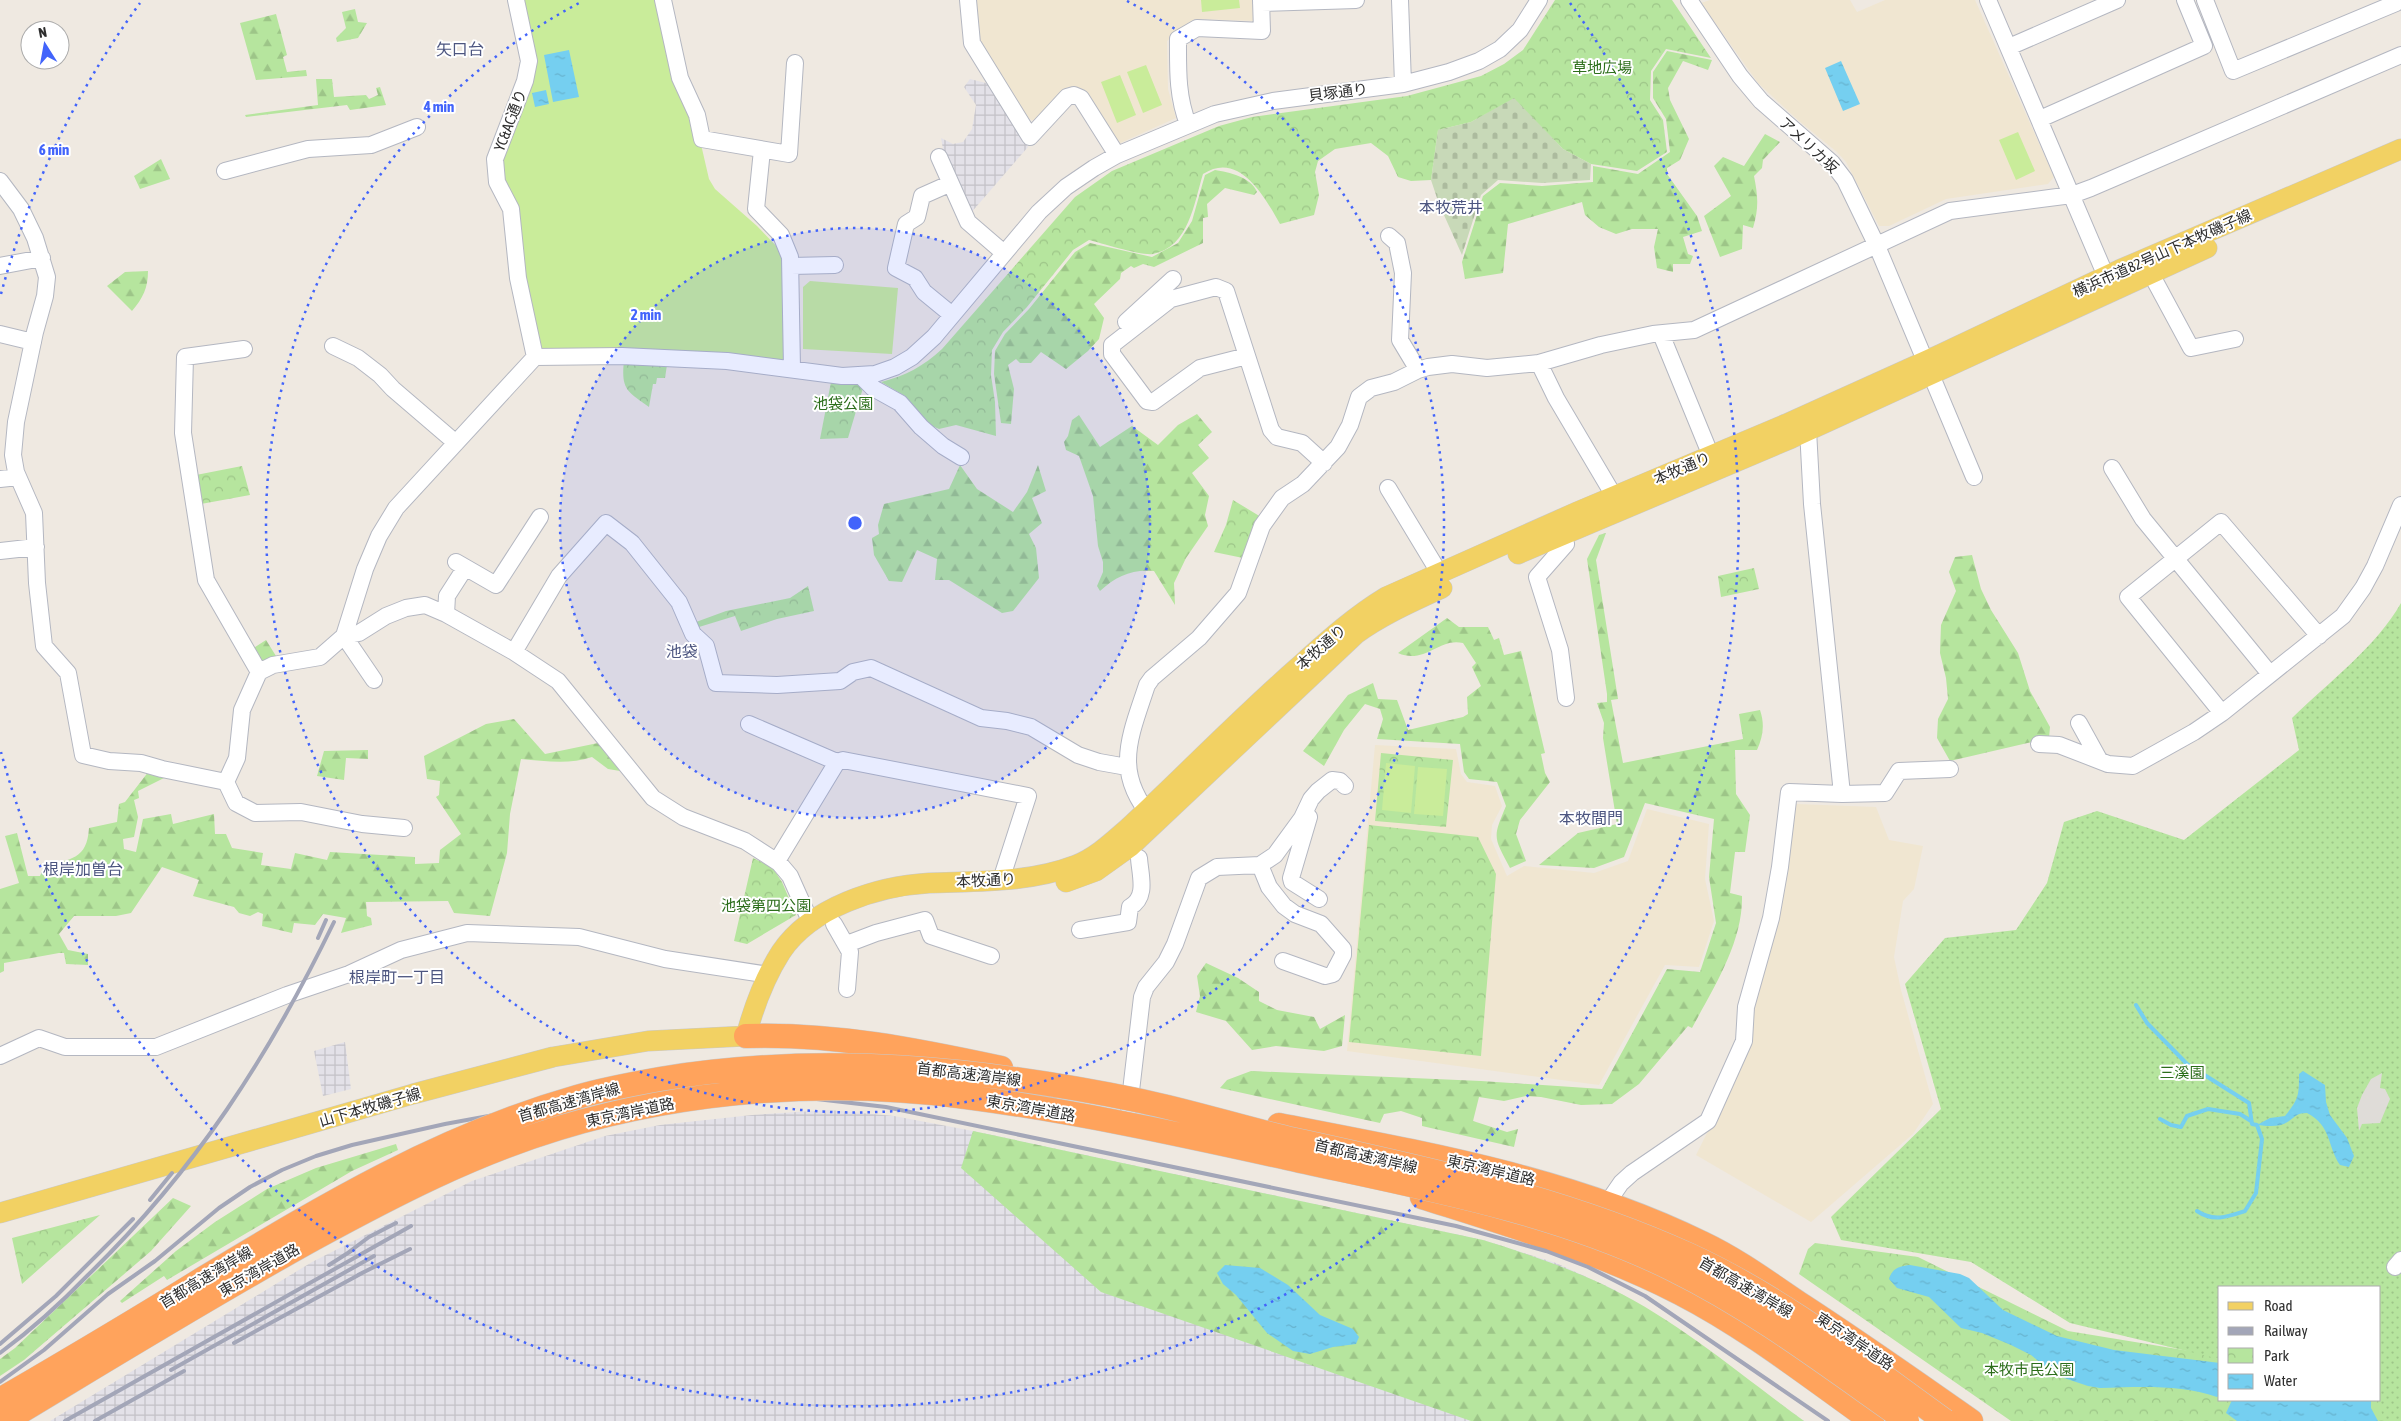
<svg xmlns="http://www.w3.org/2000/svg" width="2401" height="1421" font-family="'Asap Condensed','Noto Sans JP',sans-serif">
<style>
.industrial{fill:url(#industrial-grid)}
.education{fill:#f0e6d1}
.forest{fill:url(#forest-firs)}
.cemetery{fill:url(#cemetery-stones)}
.park{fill:url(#park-crowns)}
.garden{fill:url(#garden-dots)}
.pitch{fill:#c9ec9a}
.plaza{fill:#dfdcd8}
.water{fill:url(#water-ripples)}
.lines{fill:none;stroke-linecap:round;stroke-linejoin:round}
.stream{stroke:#75cff0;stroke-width:4}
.minor-casing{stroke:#b4b7c1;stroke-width:18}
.major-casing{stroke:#c9c9c9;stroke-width:21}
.highway-casing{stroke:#c9c9c9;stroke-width:25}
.minor{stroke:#fff;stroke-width:16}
.major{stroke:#f2d163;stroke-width:20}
.highway{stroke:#ffa35c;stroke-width:24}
.rail{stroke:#a3a6b8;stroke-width:4}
.highway-bridge-casing{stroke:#c9c9c9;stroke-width:25;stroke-linecap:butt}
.highway-bridge{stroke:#ffa35c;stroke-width:24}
.ring{fill:none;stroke:#4264fb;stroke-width:2.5;stroke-dasharray:2.5 5}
.labels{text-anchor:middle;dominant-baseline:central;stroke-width:4;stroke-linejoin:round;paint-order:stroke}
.park-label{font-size:15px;fill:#2c6e1b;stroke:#fff}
.street-label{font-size:15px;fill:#2e2e2e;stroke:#fff}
.neighbourhood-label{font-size:16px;fill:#4d5680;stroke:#fff}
.centre{fill:#4264fb;stroke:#fff;stroke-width:2.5}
.ring-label{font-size:15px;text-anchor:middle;font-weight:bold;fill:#4264fb;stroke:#fff;stroke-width:4;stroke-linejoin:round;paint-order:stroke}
</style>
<defs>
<pattern id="industrial-grid" width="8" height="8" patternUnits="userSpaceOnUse" patternTransform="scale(1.25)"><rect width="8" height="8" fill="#e3e1e8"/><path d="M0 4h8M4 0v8" fill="none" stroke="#c3c1c7"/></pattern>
<pattern id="forest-firs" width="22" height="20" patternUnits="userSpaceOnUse" patternTransform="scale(1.25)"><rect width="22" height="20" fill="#b6e59e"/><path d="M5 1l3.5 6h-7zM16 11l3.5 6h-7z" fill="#9dc588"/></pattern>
<pattern id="cemetery-stones" width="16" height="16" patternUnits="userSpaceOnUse" patternTransform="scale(1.25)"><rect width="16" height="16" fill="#c8d9b8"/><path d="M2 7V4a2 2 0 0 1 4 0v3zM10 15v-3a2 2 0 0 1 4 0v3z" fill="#acbb9e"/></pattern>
<pattern id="park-crowns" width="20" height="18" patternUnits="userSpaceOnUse" patternTransform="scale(1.25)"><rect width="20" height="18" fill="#b6e59e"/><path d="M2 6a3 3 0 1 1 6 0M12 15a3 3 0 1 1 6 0" fill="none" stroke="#9dc588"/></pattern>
<pattern id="garden-dots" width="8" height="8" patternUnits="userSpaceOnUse" patternTransform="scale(1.25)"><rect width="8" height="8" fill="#b6e59e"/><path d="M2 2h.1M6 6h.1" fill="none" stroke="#9dc588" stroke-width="1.8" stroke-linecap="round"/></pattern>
<pattern id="water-ripples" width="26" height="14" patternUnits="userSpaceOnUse" patternTransform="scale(1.25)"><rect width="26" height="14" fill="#75cff0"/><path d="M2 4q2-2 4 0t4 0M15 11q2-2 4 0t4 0" fill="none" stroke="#66b2ce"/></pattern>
</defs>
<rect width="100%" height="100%" fill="#efe9e1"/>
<path class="industrial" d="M970,79L990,84L1028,147L970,214L945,160L941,138L953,144L963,142L972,129L976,105L964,87Z
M345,1042L351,1089L323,1096L314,1051Z
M829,1110L894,1116L973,1131L1483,1240L1556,1263L1613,1289L1668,1322L1804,1421H50L312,1262L472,1181L605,1136L660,1125L752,1115Z"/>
<path class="education" d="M974,0H1255V21L1195,19L1167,41L1168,89L1176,118L1118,144L1082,90L1036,122L1023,116L975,40Z
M1710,0H1850L1857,12L1885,0H1975L2054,177L2048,184L1946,199L1889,226H1879L1846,162L1837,152L1799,121L1758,83L1701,3Z
M1375,745L1456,749L1461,774L1467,782L1495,786L1502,806L1492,825L1491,839L1507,876L1524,866L1594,873L1628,861L1647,809L1709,824L1705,879L1714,921L1699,967L1665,965L1599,1085L1347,1051Z
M1796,804L1876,807L1889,840L1923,846L1914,889L1903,901L1894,957L1901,990L1933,1104L1913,1134L1811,1222L1696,1155L1751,1045L1754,1005L1785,877Z"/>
<path class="forest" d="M355,9L358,22L367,23L358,38L337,42L336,38L346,28L342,12Z
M276,14L287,55L283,57L287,72L306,70L307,76L256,80L240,23Z
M1667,51L1712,60L1708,70L1683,61L1668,88L1670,100L1689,139L1680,160L1667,168V174L1697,216L1702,231L1683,237L1688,254L1693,256L1690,264H1673V272L1657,268L1654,247L1658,229H1632L1616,234L1599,227L1585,215L1582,202L1508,224L1503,273L1465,279L1462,262L1483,196L1500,183L1542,186L1593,182V166L1638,174L1670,152L1666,119L1653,98V72Z
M316,79H332L334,97L366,95L369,99L378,95L376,88L380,87L386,105L350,110L347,105L246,117L245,115L318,105Z
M1765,134L1780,142L1763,160L1762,168L1754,176C1758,196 1759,208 1753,228L1743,225L1742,249L1720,257L1704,216L1731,196L1714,166L1723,157L1744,166Z
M161,159L170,179L140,189L134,176Z
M1215,170C1229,172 1251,177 1257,192L1254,195L1225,188L1207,204L1208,217L1203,218V243L1154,267L1143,264L1134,268L1131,266L1121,273L1120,279L1094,304L1104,318L1099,339L1088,351L1066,369L1041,352L1031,363H1020L1016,359L1008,365L1014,389L1011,424L1001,423L994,374L995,351L1005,334L1029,309L1075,252L1090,243L1152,257L1178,243L1192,221L1205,175Z
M148,271C148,288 143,298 132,311L107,286L125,272Z
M1197,414L1212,432L1198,445L1209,458L1192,473L1209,496L1205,515L1208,526L1186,558L1174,583L1175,605L1154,571C1132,569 1116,576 1100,591L1097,586L1103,572V562L1098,546L1093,496L1079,456L1066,450L1064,442L1068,436L1072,420L1079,415L1100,447L1132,426L1158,445L1178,425Z
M960,465L977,489L1013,512L1027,492L1038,465L1046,491L1032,498L1042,523L1029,534L1036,548L1039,578L1013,611L1002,613L949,580H935L937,559L917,550L902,582L889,581L874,555L872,538L879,534L878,525L884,504L949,489Z
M1606,533L1596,560L1618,699L1611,700L1623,763L1743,739L1739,714L1760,710C1765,725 1763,736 1757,750H1735L1736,794L1750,815L1745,852H1735L1730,893L1742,896C1743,942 1714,987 1692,1028L1688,1026L1639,1084L1612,1104L1581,1105L1541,1097L1526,1096L1504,1101L1479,1097L1473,1121L1507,1132L1518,1129L1514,1147L1422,1126V1118L1401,1111L1384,1114L1380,1123L1220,1088L1227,1080L1251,1071L1481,1081L1602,1089L1667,969L1700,972L1716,923L1709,877L1714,819L1645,803L1624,857L1594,868L1539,865L1578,833L1617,824L1603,738L1604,723L1597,703L1607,702V694L1587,559L1599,535Z
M1972,555L1981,589L1991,610L2018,653L2030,691L2050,727L2049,738L1950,761L1937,738L1938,719L1948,699L1946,678L1940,653L1941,625L1956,591L1949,572L1955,557Z
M1447,618L1459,627H1488L1494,640L1499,638L1504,655L1521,651L1545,753L1541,754L1545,773L1550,782L1520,820L1516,834L1526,861L1510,868C1494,837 1492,839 1506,806L1497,782L1469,779L1464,772L1460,744L1377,739L1383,719L1380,709L1365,704L1344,730L1324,766L1303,751L1348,695L1373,683L1378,699L1397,700L1408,730L1463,717L1468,714L1467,697L1481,686L1472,667L1476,663L1463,643C1439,637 1425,665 1398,653Z
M266,640L276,656L261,663L252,649Z
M514,719L545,754L598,743L620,771L608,769L592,757C569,765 545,761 521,759L510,814L507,853L490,916L454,913L448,901L366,902L367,916L371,918L372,925L341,933L346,918L323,914L315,925L294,923L292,933L262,926L263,914L258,912L250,916L239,913L234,907L193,896L199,880L162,867L131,913L116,916H74L59,934L68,950L88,954V965L66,964L64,953H59L4,963V971L0,973V889L19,883L5,836L17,833L28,876H40L44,867C71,858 87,860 89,828L117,822L119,804L125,802L149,771L166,777L138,791L139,798L134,800L138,817L134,837L123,839L124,849L136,852L143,819L171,814L173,824L214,814L215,834H226L232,848L263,853L261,865L291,869L295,853L327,860L330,852L415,857V864L439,863L440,850L461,834L436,797L439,795L440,781L427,779L424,756L486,724Z
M368,750V759L346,758L344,780L317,776L324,751Z
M1206,963L1238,978L1259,992V1001L1277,1010L1314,1017L1320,1029L1345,1015L1342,1046L1324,1051L1276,1046L1252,1050L1226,1021L1196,1012L1200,996L1197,976Z
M973,1131L1483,1240C1528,1254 1570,1268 1612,1289C1681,1323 1742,1376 1804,1421H1471L1101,1292L961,1168Z
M396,1144L398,1150L352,1171L167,1280L164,1276L122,1303L120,1301L176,1251L215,1222L267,1189L316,1168Z
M173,1198L191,1206L151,1251L24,1360L0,1376V1359L15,1348Z"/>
<path class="cemetery" d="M1514,97L1563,149L1591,164L1590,180L1542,183L1498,180L1481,195L1462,255L1439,204L1431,180L1438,130L1471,122Z"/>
<path class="park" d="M1555,0H1672L1711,58L1666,49L1651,71L1650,100L1663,120L1667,152L1637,171L1591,164L1563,149L1514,98L1471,122L1438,130L1431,180L1411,181L1398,177L1388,156L1371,143L1335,149L1318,161L1315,172L1319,195L1314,215L1280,224C1265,197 1239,150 1203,174C1194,203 1189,247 1153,254C1142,256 1101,243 1089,240L1073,250L1027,307L1003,332L992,350L991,375L995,402L996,436L956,425L939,429L930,425L905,396L881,382C905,376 924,366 942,349L1075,197L1112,171L1219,126L1252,117L1407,96L1481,76L1504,64L1523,50Z
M624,360L667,365L665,378H657L656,384H653L649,407C626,391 621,389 624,360Z
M860,380L863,388L848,438L820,439L831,382Z
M242,466L250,495L201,504L196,475Z
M1233,500L1261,517L1243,558L1214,552L1226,525Z
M1754,568L1759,589L1721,597L1718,576Z
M808,586L814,611L777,619L741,631L735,616L699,627L696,622L726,611L790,598Z
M1381,753L1453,760L1446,827L1375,821Z
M1369,825L1478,837L1496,874L1481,1056L1349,1042Z
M753,858L772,867L782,882L796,915L747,944L734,941Z
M100,1215L22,1284L12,1238Z
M1815,1243L1918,1257L2068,1331L2220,1356V1400H2380L2401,1421H2011L1799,1274L1808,1249Z"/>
<path class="garden" d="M2401,603V1421H2384L2378,1400H2380V1287H2220V1359L2070,1323L1971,1262L1841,1240L1831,1217L1941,1109L1905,984L1945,938L2016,930L2047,883L2064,822L2097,811L2184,840L2299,750L2292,718C2328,683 2377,646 2401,603Z"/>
<path class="pitch" d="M520,0H661L694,114L709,179L715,189L757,226L786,256L784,361L543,352L537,347L499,161L535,72L536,52L529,37Z
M1201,0H1239L1240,8L1202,12Z
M1146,65L1162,105L1143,113L1127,72Z
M1120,75L1136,115L1117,123L1101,82Z
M2018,132L2035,171L2016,180L1999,140Z
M810,281L898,288L892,354L803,349V287Z
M1386,763L1415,766L1411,813L1382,810Z
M1418,767L1447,769L1443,816L1414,814Z"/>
<path class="plaza" d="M2382,1073L2380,1088L2385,1089L2390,1099L2380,1123L2362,1124L2359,1131L2357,1108L2362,1095L2371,1079Z"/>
<path class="water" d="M569,50L579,97L553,102L544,55Z
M1841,61L1860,104L1843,111L1825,68Z
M546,90L549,104L535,107L532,93Z
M2303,1071L2325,1085L2326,1102L2330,1115L2347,1138L2354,1156L2349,1167L2340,1165C2327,1146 2332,1126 2307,1113C2297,1113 2296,1116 2289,1121C2280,1128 2268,1126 2257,1125L2270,1118L2285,1116C2299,1099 2299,1095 2299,1074Z
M1225,1265L1260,1268L1288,1285L1320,1315L1353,1329L1359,1337L1356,1344L1333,1347L1310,1354L1293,1351L1267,1333L1236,1295L1223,1284L1217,1273Z
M1910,1265L1960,1274L1969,1278L2003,1310L2057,1336L2114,1350L2220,1363V1394L2217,1397C2180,1384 2139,1387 2100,1388L2088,1386L2055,1375L2031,1355L2011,1345L1982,1333L1961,1328L1929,1297L1897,1288L1889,1279C1892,1268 1900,1266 1910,1265Z
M2232,1400H2371V1408L2378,1421H2237L2226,1413Z"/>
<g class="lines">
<path class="stream" d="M2136,1005L2147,1023L2187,1064L2249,1103L2252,1124L2257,1125L2262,1139L2256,1193L2245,1211C2227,1217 2213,1222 2197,1211
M2160,1119L2171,1125L2181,1127L2187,1116L2208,1109L2240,1114L2251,1121"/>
<g class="minor-casing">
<path id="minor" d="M516,0L529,61L525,81L495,159L497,182L511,209L518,278L535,357
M663,0L680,78L697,115L702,139L789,154L795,63
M968,0L972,43L1030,137L1067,97L1074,95L1081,98L1117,155
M1400,0L1403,84
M1689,0L1740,76L1761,101L1832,163L1845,180L1877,246L1974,477
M1988,0L2111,288
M2205,0L2233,71L2396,3
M1261,3L1356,0
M2009,47L2117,0
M2040,119L2204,46L2185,0
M1188,124C1177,96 1178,69 1178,39L1197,28L1262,31L1261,0
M762,150L756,209L781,235L790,257L792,369
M939,157L968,222L1004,253
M225,171L308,149L371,145L417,127
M0,181L21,209L35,238L47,277L45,296L35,332L16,422L13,455L16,472L34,513L37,583L44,646L68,673L83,755L109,761L141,763L162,769L226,782
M949,184L922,196L917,217L906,224L896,268L915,278L924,292L952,315
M1389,236L1397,243L1403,273L1400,340L1418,370
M0,266L42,258
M791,266L835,265
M2150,272L2191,348L2235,339
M1126,322L1173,279
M0,334L33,342
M1661,334L1711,456
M333,346L358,358L380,375L393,389L456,443
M244,349L185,357L183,433L206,580L259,672
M1247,356L1200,368L1153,402L1147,401L1112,354V345L1171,299L1216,287L1226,291L1271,430L1277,437L1302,443L1324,463
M1539,363L1556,398L1614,496
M861,376L873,388L900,403L921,427L943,446L961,457
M2112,468L2143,519L2270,674
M0,479L18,477
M1388,488L1440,574
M1557,524L1566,544L1537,577L1560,650L1566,698
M0,551L36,547
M456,562L496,585L540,517
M446,614L447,596L465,568
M344,636L359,633L386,616L406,608L425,605L446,614L514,652L558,681L653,798L683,817L745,841L779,863L790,876L811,923
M344,636L374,680
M514,652L559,576L606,523L632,543L679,602L693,634L706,646L716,683L777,685L840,681L853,672L871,668L981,718L1007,721L1031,727L1078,755L1099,762L1127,767
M2222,713L2128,597L2221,522L2319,636
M2079,723L2100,761
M749,724L837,762L843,760L1028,796L1001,880
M2039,744L2059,745L2108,764L2133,766L2194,732L2222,713L2343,616L2363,588L2375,566L2401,505
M226,782L237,758L242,710L259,672L273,665L320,657L344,636L365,569L379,536L396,508L535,357L622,356L727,361L842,376L875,374L895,367L912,357L934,337L1039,212L1066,187L1094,168L1117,155L1215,114L1273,101L1403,84L1449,72L1479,61L1500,49L1520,30L1539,0
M226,782L236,803L255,813L301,812L362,824L404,828
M1842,794L1885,793L1899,771L1950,769
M1309,817L1291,878L1292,882L1319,899
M1153,819C1112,772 1130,737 1147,685L1152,678L1199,638L1238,593L1262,526L1282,498L1303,484L1338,447L1350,425L1359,397L1371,388L1394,382L1418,370L1428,367L1452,364L1487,368L1539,363L1601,345L1653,334L1694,330L1950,211L2072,195L2091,188L2401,55
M777,861L837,762
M1260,865L1269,887L1284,906L1295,914L1321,924L1343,949V955L1333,974L1325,976L1283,961
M834,924L850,952L847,989
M1080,930L1128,922L1130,907C1148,897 1140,875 1139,858
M847,944L876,933L925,920L931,936L991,956
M0,1056L39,1038L65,1047H156L287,995L349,974L401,950L467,933L579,937L665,959L769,975
M1129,1108L1142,997L1146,987L1166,962L1175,944L1199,878L1217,867L1260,865L1275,855L1302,818L1311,799L1318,791L1332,780L1340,781L1345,786
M1601,1212L1621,1183L1632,1173L1708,1121L1744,1041L1746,1007L1771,918L1780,867L1789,792L1842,794L1812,504L1808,430L1804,420
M2395,1267L2401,1260"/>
</g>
<g class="major-casing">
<path id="major" d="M1518,554L1792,438L2207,248
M1066,882L1096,871L1131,846L1356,634C1382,615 1412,602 1442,588
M0,1213L413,1094L553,1057L648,1041L746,1036C754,1006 765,977 781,952C811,907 878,886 929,883C978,881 1029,883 1076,865C1095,858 1112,842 1128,828C1185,775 1239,719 1297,668C1326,642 1353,617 1386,597L1577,512L1786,424L1941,354L2119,270L2401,149"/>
</g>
<g class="highway-casing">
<path id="highway" d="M746,1036C833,1033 917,1050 1001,1068
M974,1083L1044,1099
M1279,1125C1423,1153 1569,1178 1702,1243C1738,1260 1770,1284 1803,1306C1860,1343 1915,1382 1971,1421
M1422,1197C1510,1225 1598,1251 1680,1293C1748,1328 1810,1377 1872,1421"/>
</g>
<use href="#minor" class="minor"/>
<use href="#major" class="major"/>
<use href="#highway" class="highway"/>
<path class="rail" d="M318,938L326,920
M150,1200L172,1173
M345,1255L369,1237L396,1223
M329,1265L351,1251
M358,1275L410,1249
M234,1343L364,1272
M0,1344L56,1296L133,1219
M0,1353C31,1330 61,1303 88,1275C195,1171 269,1056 334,922
M171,1370L374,1256
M0,1382L44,1350L108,1294L155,1261L219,1208L250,1187L282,1170L316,1156L352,1145L445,1124L569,1101L642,1091H748L886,1107L1456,1226L1546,1251L1588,1267L1645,1296L1828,1421
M65,1421L411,1226
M95,1421L184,1371"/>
<g class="highway-bridge-casing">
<path id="highway-bridge" d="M0,1400C67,1361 133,1322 199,1281C322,1207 437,1137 577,1097C604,1089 632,1084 660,1079C823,1052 980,1068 1141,1101C1193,1112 1243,1128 1295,1140C1428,1169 1564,1198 1689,1255C1781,1297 1863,1362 1945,1421
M5,1421C108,1359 210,1296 315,1238C394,1195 473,1154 559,1128C689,1089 831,1079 966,1097C1081,1112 1196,1138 1310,1163C1431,1189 1562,1214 1674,1270C1757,1311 1831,1368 1907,1421"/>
</g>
<use href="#highway-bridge" class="highway-bridge"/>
</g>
<circle cx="855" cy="523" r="295" fill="#4264fb" fill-opacity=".12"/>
<g class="ring">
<circle cx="855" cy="523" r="295"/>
<path d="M1127 1A589 589 0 1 1 583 1"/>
<path d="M1 294A884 884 0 0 1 140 3M1570 3A884 884 0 1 1 1 752"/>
</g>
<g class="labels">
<g class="park-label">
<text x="1602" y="67">草地広場</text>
<text x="843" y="403">池袋公園</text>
<text x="766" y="905">池袋第四公園</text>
<text x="2182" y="1072">三溪園</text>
<text x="2029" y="1369">本牧市民公園</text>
</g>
<g class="street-label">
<text transform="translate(1338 92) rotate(-7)">貝塚通り</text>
<text transform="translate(510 120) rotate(-69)">YC&amp;AC通り</text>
<text transform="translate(1809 145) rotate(43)">アメリカ坂</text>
<text transform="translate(2162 253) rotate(-24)">横浜市道82号山下本牧磯子線</text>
<text transform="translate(1682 468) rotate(-23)">本牧通り</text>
<text transform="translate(1321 647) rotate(-41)">本牧通り</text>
<text transform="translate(986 880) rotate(-3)">本牧通り</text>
<text transform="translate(969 1074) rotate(7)">首都高速湾岸線</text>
<text transform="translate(569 1102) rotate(-16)">首都高速湾岸線</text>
<text transform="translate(370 1107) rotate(-16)">山下本牧磯子線</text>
<text transform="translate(1031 1108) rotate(10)">東京湾岸道路</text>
<text transform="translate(630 1112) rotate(-12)">東京湾岸道路</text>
<text transform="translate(1366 1156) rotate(13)">首都高速湾岸線</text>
<text transform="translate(1491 1170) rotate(13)">東京湾岸道路</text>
<text transform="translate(259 1270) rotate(-30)">東京湾岸道路</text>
<text transform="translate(206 1277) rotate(-31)">首都高速湾岸線</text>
<text transform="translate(1746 1287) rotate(30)">首都高速湾岸線</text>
<text transform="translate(1855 1341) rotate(34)">東京湾岸道路</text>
</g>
<g class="neighbourhood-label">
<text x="460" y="49">矢口台</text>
<text x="1451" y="207">本牧荒井</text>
<text x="682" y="651">池袋</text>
<text x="1591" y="818">本牧間門</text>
<text x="83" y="869">根岸加曽台</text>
<text x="397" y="977">根岸町一丁目</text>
</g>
</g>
<circle cx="855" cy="523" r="8" class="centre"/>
<g class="ring-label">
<text x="439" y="112">4 min</text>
<text x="54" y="155">6 min</text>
<text x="646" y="320">2 min</text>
</g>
<rect x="2218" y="1286" width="162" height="115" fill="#ffffff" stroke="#ababab"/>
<rect x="2228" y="1302" width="25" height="8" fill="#f2d163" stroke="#ababab"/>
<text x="2264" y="1311" font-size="15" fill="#2e2e2e">Road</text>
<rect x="2228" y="1327" width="25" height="8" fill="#a3a6b8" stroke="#ababab"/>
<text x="2264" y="1336" font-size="15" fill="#2e2e2e">Railway</text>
<rect x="2228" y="1348" width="25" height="15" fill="url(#park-crowns)" stroke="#ababab"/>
<text x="2264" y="1361" font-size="15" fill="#2e2e2e">Park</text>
<rect x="2228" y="1374" width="25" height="15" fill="url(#water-ripples)" stroke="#ababab"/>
<text x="2264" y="1386" font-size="15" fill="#2e2e2e">Water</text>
<g transform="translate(45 45) rotate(349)"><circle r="24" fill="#ffffff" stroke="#ababab"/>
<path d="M0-4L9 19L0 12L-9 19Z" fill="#4264fb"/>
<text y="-8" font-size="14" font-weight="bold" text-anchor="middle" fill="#2e2e2e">N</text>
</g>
</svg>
